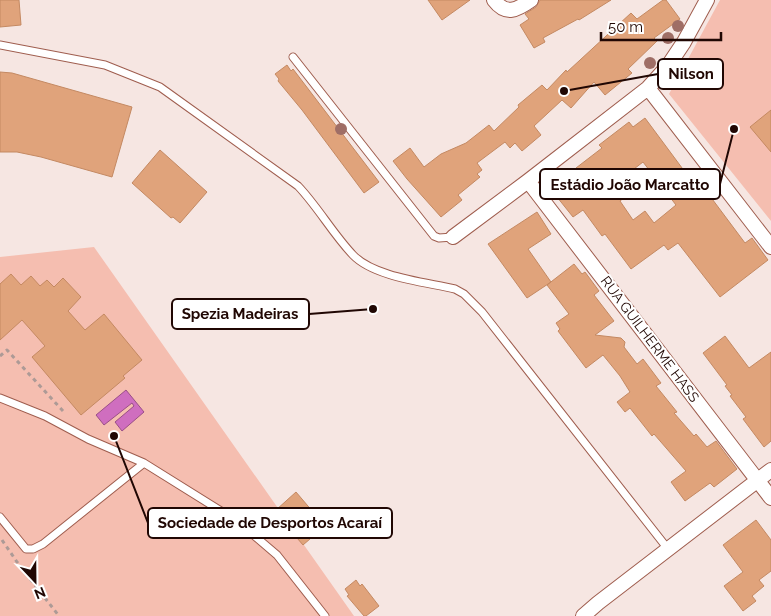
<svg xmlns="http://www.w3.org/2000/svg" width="771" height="616" font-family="Raleway,sans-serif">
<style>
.pitch{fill:#f5beb0}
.water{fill:#cf6ebf;stroke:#9a4f87}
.building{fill:#e0a37b;stroke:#c48962;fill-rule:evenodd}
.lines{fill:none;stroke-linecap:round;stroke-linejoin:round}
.service-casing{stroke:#9f5d4e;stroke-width:9}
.minor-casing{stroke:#9f5d4e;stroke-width:16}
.path{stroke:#ad9a96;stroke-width:3;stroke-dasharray:4 4;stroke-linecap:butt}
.service{stroke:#fff;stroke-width:7}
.minor{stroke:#fff;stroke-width:14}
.tree{fill:#9f6e66}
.labels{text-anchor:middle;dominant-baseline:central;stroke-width:4;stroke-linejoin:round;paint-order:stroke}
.street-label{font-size:14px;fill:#200703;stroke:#fff}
.leader{fill:none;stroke:#200703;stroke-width:2}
.callout-dot{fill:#200703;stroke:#fff;stroke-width:2}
.callout{fill:#fff;stroke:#200703;stroke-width:2}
.callout-label{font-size:15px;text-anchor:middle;font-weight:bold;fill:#200703}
</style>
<rect width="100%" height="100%" fill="#f6e6e2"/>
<path class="pitch" d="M720,0H771V221L669,94Z
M94,247L354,616H0V257Z"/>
<path class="water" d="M126,390L144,412L122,431L115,422L134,406L132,403L104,425L96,415Z"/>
<path class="building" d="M0,0H19L21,25L0,27Z
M428,0H470L442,20Z
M540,0H611L579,20L578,19L543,38L545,42L534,48L520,25L529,19L525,14L536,7Z
M663,0H666L680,19L654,38L657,41L628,69L632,73L605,95L594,82L571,108L562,100L534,126L541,135L522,151L515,143L510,148L505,142L477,163L482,170L477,174L480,177L458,195L462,200L441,217L407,179L393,161L410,148L424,167L441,154L466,143L489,125L494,131L519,107L518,105L542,85L547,90L566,70L567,72L631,13L637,19Z
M287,65L291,71L293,69L379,182L364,193L302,110L278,81L279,79L275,74Z
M0,72L12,73L132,107L112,177L41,157L17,152H0Z
M771,110V152L750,127Z
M645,118L688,176L692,172L745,243L752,238L768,260L720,297L678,243L668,250L664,245L631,269L605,234L602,236L583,210L573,217L557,197L564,191L559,184L577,170L576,168L602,148L599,145L629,122L633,127ZM643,162L676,205L654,223L645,211L633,220L620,201L631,192L621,179Z
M160,150L207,192L180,223L173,217L171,218L132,183Z
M537,212L551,234L528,249L551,282L527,298L488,244Z
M574,264L582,274L585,272L599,291L594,295L614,321L595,335L621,338L625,342L624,347L637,364L643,359L661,383L656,386L677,412L674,413L694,436L696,434L707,447L716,441L737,469L714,487L710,483L685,501L671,482L686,471L654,434L652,436L630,408L625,412L617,402L630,392L620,376L603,355L586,368L558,331L560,329L556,323L569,314L547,285Z
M11,274L21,285L31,276L40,286L47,280L54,287L63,278L81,297L68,311L85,330L104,314L142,360L123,376L125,378L81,415L32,357L45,346L22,320L0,340V284Z
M725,336L749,368L771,352V441L764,447L743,419L746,417L730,396L732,395L725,386L727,385L703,353Z
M296,492L325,526L303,545L280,518L281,516L276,510Z
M756,520L771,540V571L759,580L764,586L752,596L756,601L743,611L724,586L743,572L723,545Z
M356,580L360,586L362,584L379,606L366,616H364L347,596L349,595L345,589Z"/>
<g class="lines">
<g class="service-casing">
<path id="service" d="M0,45L105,65L160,87L298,186C318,207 333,234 353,255C374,277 425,282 455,289L464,294L482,312L668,549
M293,57L434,236L439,238L453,237
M0,398L45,416L88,439L144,463L237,521L277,555L325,616
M0,517L26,549H33L43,544L144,463"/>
</g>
<g class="minor-casing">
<path id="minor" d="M494,0C506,16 517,10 531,0
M648,88L771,247
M528,181L771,498
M453,237L528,181L648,88L668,66L684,42L707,0
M583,616L598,603L771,470"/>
</g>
<path class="path" d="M0,356L7,350L63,411
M2,540L17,562L59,616"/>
<use href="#service" class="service"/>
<use href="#minor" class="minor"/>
</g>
<g class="tree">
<circle cx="678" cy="26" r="6"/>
<circle cx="668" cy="38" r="6"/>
<circle cx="650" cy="63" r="6"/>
<circle cx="341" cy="129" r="6"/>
</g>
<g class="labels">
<g class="street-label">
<text transform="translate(650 339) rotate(53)">RUA GUILHERME HASS</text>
</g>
</g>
<path class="leader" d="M564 91L658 74M734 129L720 184M373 309L309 314M114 436L148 523"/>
<g class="callout-dot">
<circle cx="564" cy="91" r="5"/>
<circle cx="734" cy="129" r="5"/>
<circle cx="373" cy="309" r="5"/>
<circle cx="114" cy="436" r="5"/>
</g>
<g class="callout">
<rect x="658" y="59" width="65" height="30" rx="5"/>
<rect x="540" y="169" width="180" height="30" rx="5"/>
<rect x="172" y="299" width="137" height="30" rx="5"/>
<rect x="148" y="508" width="244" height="30" rx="5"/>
</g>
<g class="callout-label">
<text x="691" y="79">Nilson</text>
<text x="630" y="190">Estádio João Marcatto</text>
<text x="240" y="319">Spezia Madeiras</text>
<text x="270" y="528">Sociedade de Desportos Acaraí</text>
</g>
<g transform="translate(35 581) rotate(158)" stroke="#ffffff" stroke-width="4" paint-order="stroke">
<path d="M0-4L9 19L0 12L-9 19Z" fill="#200703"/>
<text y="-8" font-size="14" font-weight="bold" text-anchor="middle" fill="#200703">N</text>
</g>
<path d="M601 32v8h120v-8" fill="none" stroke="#200703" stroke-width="2.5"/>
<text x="608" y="32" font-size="15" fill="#200703" stroke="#ffffff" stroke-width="4" paint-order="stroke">50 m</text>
</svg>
